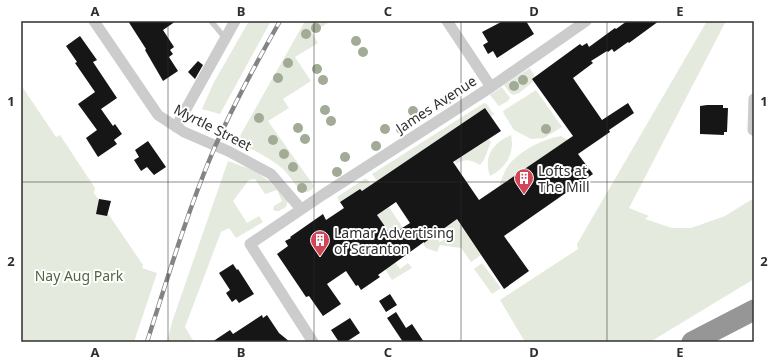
<svg xmlns="http://www.w3.org/2000/svg" width="775" height="363" font-family="'Noto Sans',sans-serif">
<style>
.green{fill:#e5eade}
.building{fill:#161616;fill-rule:evenodd}
.lines{fill:none;stroke-linecap:round;stroke-linejoin:round}
.service{stroke:#ccc;stroke-width:5.5}
.minor{stroke:#ccc;stroke-width:11}
.motorway{stroke:#969696;stroke-width:21}
.rail-casing{stroke:#848484;stroke-width:4.5}
.rail{stroke:#fff;stroke-width:3;stroke-dasharray:9;stroke-linecap:butt}
.tree{fill:#a1ab96}
.grid{fill:none;stroke:#2f2f2f;stroke-width:1;stroke-opacity:0.55}
.labels{text-anchor:middle;dominant-baseline:central;stroke-width:4;stroke-linejoin:round;paint-order:stroke}
.street-label{font-size:14px;fill:#2f2f2f;stroke:#fff}
.poi-label{font-size:14px;fill:#2f2f2f;stroke:#fff;text-anchor:start}
.park-label{font-size:14px;fill:#546641;stroke:#fff}
.neatline{fill:none;stroke:#2f2f2f;stroke-width:1.5}
.grid-label{font-size:13px;text-anchor:middle;font-weight:bold;fill:#2f2f2f}
</style>
<rect width="100%" height="100%" fill="#fff"/>
<path class="green" d="M249,21H271L220,114L202,109L214,82Z
M305,21H331L312,33L318,43L295,57L311,81L283,99L289,108L268,121L314,186L312,189L308,192C297,191 291,177 284,170C272,159 257,152 244,145L240,140L241,134Z
M707,21H726L629,208L649,216L645,219L672,228H691L725,216L754,198V279L650,342H525L500,300L578,249L577,244Z
M530,68L535,77L532,79L534,81L519,93L513,95L509,92L504,85Z
M21,85L56,137L60,135L95,188L94,193L143,265L142,268L157,273L134,342H21Z
M502,87L510,98L508,101L499,106L490,95Z
M536,90L562,127L544,138L531,139L514,130L504,114L503,111Z
M484,103L487,104L494,115L491,116L485,108L377,181L372,174Z
M511,135C515,153 506,168 490,176C483,156 493,143 511,135Z
M561,136L568,140L499,186C501,180 504,172 508,166C519,151 543,139 561,136Z
M489,139L491,142C487,150 486,159 480,165C471,160 466,158 456,164L455,161Z
M228,161L253,170L268,180L288,200L286,207L279,211H275L273,209L274,206L282,201L277,190L265,194L255,179L249,180L233,201L247,223L259,216L263,222L236,238L229,228L221,232L185,327L194,342H167L172,322Z
M366,178L371,185L362,191L359,189L340,202L337,197Z
M389,207L403,228L387,238L386,228L377,215Z
M448,207L481,255L471,262L461,248L440,245L437,252L426,248L423,244L435,235L440,242L451,235L437,215Z
M395,262L400,269L408,263L412,268L392,280L385,269Z
M482,263L501,288L492,294L474,269Z"/>
<path class="building" d="M128,21H176L163,30L174,47L170,50L173,54L169,57L178,71L163,81L145,50L146,49Z
M503,21H526L534,34L497,58L493,51L488,54L483,45L488,42L482,32Z
M627,21H659L629,43L628,42L614,52L612,49L608,52L607,51L591,61L593,63L573,78L602,120L628,103L634,113L609,130L610,132L578,154L593,174L504,236L529,271L504,289L457,219L424,243V242L378,275L380,277L361,290L358,285L356,286L346,271L327,284L341,304L323,316L309,296L306,297L277,254L288,246L285,241L291,238L290,237L323,214L326,220L344,208L340,202L360,189L362,191L485,108L501,131L453,162L479,200L573,136L532,79L580,44L582,46L587,43L589,47L615,28L616,29ZM396,202L410,223L391,235L377,215Z
M80,36L97,60L93,62L117,98L101,109L113,126L115,124L122,134L114,140L117,144L98,157L86,138L97,130L78,104L95,92L75,63L77,62L66,46Z
M198,61L203,65L195,79L188,72Z
M707,105H723V108H728L727,132H724V135L700,134V106Z
M148,141L166,167L154,175L147,167L141,171L134,160L139,157L135,150Z
M99,199L111,201L107,216L96,214Z
M233,264L237,270L238,269L254,294L239,303L236,299L232,302L226,293L230,290L219,273Z
M390,294L397,305L386,312L379,301Z
M396,312L406,328L412,324L424,342H403L387,318Z
M262,315L263,318L267,315L279,333L290,342H212L230,330L233,334Z
M350,318L360,333L346,342H339L331,330Z"/>
<g class="lines">
<path class="service" d="M211,21L225,38"/>
<path class="minor" d="M94,21L158,115L184,132L228,151L271,174L301,209
M447,21L491,87
M176,127L235,21
M753,130L754,99
M313,342L250,244L324,194L491,87L586,21"/>
<path class="motorway" d="M692,342L754,310"/>
<g class="rail-casing">
<path id="rail" d="M147,342C167,280 186,216 211,156C231,109 255,65 280,21"/>
</g>
<use href="#rail" class="rail"/>
</g>
<g class="tree">
<circle cx="316" cy="28" r="5"/>
<circle cx="306" cy="34" r="5"/>
<circle cx="356" cy="41" r="5"/>
<circle cx="363" cy="52" r="5"/>
<circle cx="288" cy="63" r="5"/>
<circle cx="317" cy="69" r="5"/>
<circle cx="278" cy="78" r="5"/>
<circle cx="323" cy="80" r="5"/>
<circle cx="523" cy="80" r="5"/>
<circle cx="514" cy="86" r="5"/>
<circle cx="447" cy="100" r="5"/>
<circle cx="325" cy="110" r="5"/>
<circle cx="413" cy="111" r="5"/>
<circle cx="259" cy="118" r="5"/>
<circle cx="331" cy="121" r="5"/>
<circle cx="298" cy="128" r="5"/>
<circle cx="385" cy="129" r="5"/>
<circle cx="401" cy="129" r="5"/>
<circle cx="546" cy="129" r="5"/>
<circle cx="305" cy="139" r="5"/>
<circle cx="273" cy="140" r="5"/>
<circle cx="376" cy="146" r="5"/>
<circle cx="284" cy="154" r="5"/>
<circle cx="345" cy="157" r="5"/>
<circle cx="293" cy="167" r="5"/>
<circle cx="337" cy="172" r="5"/>
<circle cx="302" cy="188" r="5"/>
</g>
<path class="grid" d="M168,21V342M314,21V342M461,21V342M607,21V342M21,182H754"/>
<defs>
<g id="building-pin" transform="scale(1)"><path d="M0 17L-7.5 6A9.5 9.5 0 1 1 7.5 6Z" fill="#d24556" stroke="#fff"/><path d="M-4-6H4V6H1V3H-1V6H-4ZM-2.5-4.3h1.7v1.8h-1.7ZM.8-4.3h1.7v1.8H.8ZM-2.5-1h1.7V.8h-1.7ZM.8-1h1.7V.8H.8Z" fill="#fff"/></g>
</defs>
<g fill-rule="evenodd">
<use href="#building-pin" x="524" y="178"/>
<use href="#building-pin" x="320" y="240"/>
</g>
<g class="labels">
<g class="street-label">
<text transform="translate(436 104) rotate(-33)">James Avenue</text>
<text transform="translate(213 127) rotate(27)">Myrtle Street</text>
</g>
<g class="poi-label">
<text x="538" y="170">Lofts at<tspan x="538" dy="16">The Mill</tspan></text>
<text x="334" y="232">Lamar Advertising<tspan x="334" dy="16">of Scranton</tspan></text>
</g>
<g class="park-label">
<text x="79" y="275">Nay Aug Park</text>
</g>
</g>
<rect width="775" height="363" fill="none" stroke="#ffffff" stroke-width="44"/>
<rect x="22" y="22" width="731" height="319" class="neatline"/>
<g class="grid-label">
<text x="95" y="16">A</text>
<text x="241" y="16">B</text>
<text x="388" y="16">C</text>
<text x="534" y="16">D</text>
<text x="680" y="16">E</text>
<text x="11" y="106">1</text>
<text x="764" y="106">1</text>
<text x="11" y="266">2</text>
<text x="764" y="266">2</text>
<text x="95" y="357">A</text>
<text x="241" y="357">B</text>
<text x="388" y="357">C</text>
<text x="534" y="357">D</text>
<text x="680" y="357">E</text>
</g>
</svg>
